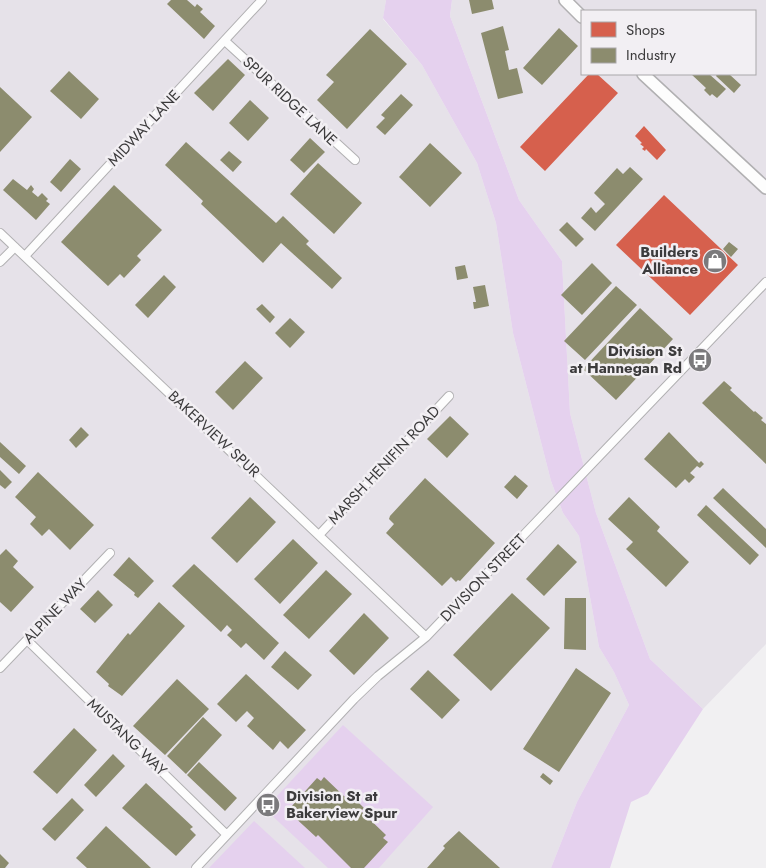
<svg xmlns="http://www.w3.org/2000/svg" width="766" height="868" font-family="Jost,sans-serif">
<style>
.built{fill:#e6e2e9;fill-rule:evenodd}
.green{fill:#e5d1ee}
.shops{fill:#d6604d}
.industry{fill:#8c8c6e}
.lines{fill:none;stroke-linecap:round;stroke-linejoin:round}
.minor-casing{stroke:#b1b0b2;stroke-width:10}
.secondary-casing{stroke:#b1b0b2;stroke-width:14}
.minor{stroke:#fdfdfd;stroke-width:8}
.secondary{stroke:#fdfdfd;stroke-width:11}
.labels{text-anchor:middle;dominant-baseline:central;stroke-width:5;stroke-linejoin:round;paint-order:stroke}
.street-label{font-size:15px;fill:#3c3b3c;stroke:#f2eff3}
.poi-label{font-size:15px;font-weight:bold;fill:#3c3b3c;stroke:#f2eff3;text-anchor:end}
</style>
<rect width="100%" height="100%" fill="#f1f0f2"/>
<path class="built" d="M0,0H386L383,19L422,65L477,163L496,223L513,333L551,481L563,513L579,536L599,647L614,672L629,705L577,802L551,868H0Z
M452,0H766V644L703,709L650,659L596,513L570,413L562,261L519,200L450,16ZM582,11H755V74H582Z"/>
<path class="green" d="M386,0H452L450,16L519,200L562,261L570,413L596,513L650,659L703,709L648,794L631,802L610,868H551L577,802L629,705L614,672L599,647L579,536L563,513L551,481L513,333L496,223L477,163L422,65L383,18Z
M343,725L433,807L379,868H328L265,809Z
M254,821L305,868H209Z"/>
<path class="shops" d="M589,74H597L618,93L545,171L520,147Z
M644,126L666,150L657,160L646,149L645,151L642,149L644,147L640,144L642,143L635,136Z
M664,195L738,265L690,315L616,245Z"/>
<path class="industry" d="M171,0H187L195,7L197,4L203,9L200,12L215,26L204,39L167,4Z
M469,0H492L494,9L472,14Z
M503,26L509,50L505,51L509,70L517,68L523,93L498,99L481,33Z
M559,28L578,46L542,85L523,68Z
M370,29L407,64L347,129L317,100L334,82L326,75Z
M228,59L245,75L213,111L194,93Z
M69,71L99,99L81,119L50,91Z
M691,74H709L726,89L717,98L712,94L710,96L704,90L706,88Z
M717,74H729L741,85L734,93L716,76Z
M0,87L32,117L0,152Z
M401,94L413,105L385,135L376,127L385,118L381,115Z
M250,100L269,118L248,141L229,123Z
M310,138L325,152L304,173L290,160Z
M186,142L276,223L283,216L309,241L306,244L342,278L332,289L281,243L263,263L201,204L203,201L165,165Z
M430,143L462,173L430,207L399,177Z
M229,151L242,162L233,172L220,160Z
M70,159L81,169L61,192L50,182Z
M318,163L362,203L334,234L290,194Z
M630,167L643,179L595,231L581,218L591,207L596,213L605,204L594,193L617,168L623,174Z
M13,179L27,190L31,185L34,189L32,192L38,197L42,193L48,199L46,201L50,204L36,220L3,190Z
M114,185L162,230L137,256L141,260L124,278L120,274L108,286L61,242Z
M567,222L584,239L576,247L559,230Z
M729,242L738,249L731,257L723,249Z
M592,263L612,283L582,315L561,295Z
M465,265L468,278L457,280L455,267Z
M164,275L176,287L148,318L135,305Z
M485,285L489,306L474,309L473,302H476L473,287Z
M616,286L637,305L585,360L564,341Z
M262,304L275,317L270,323L256,309Z
M640,308L673,339L616,400L583,369Z
M290,318L305,332L290,348L275,333Z
M245,361L263,378L233,410L215,392Z
M724,381L732,388L730,390L754,412L755,411L763,418L761,420L766,424V464L702,403Z
M450,416L469,434L447,458L427,439Z
M81,427L89,435L76,448L69,440Z
M669,432L699,463L701,461L704,464L700,468L697,466L690,473L695,477L689,483L685,479L676,488L644,459Z
M0,442L26,466L19,474L0,457Z
M0,470L12,482L5,489L0,485Z
M38,472L94,525L70,550L49,529L42,536L30,524L36,517L15,497Z
M515,475L528,486L517,499L504,487Z
M425,478L495,543L460,581L458,580L456,582L451,577L442,586L386,533L394,524L389,519L390,516Z
M723,488L766,529V548L713,498Z
M250,497L276,522L237,563L211,538Z
M629,497L660,527L657,531L689,562L666,587L626,549L633,542L608,519Z
M706,505L759,555L750,565L697,515Z
M293,539L318,563L280,604L254,579Z
M558,544L577,562L544,596L526,579Z
M6,549L18,561L13,567L34,587L11,612L0,602V555Z
M129,557L154,581L138,598L134,595L135,593L113,575Z
M194,564L279,643L264,660L246,643L241,648L227,635L232,630L227,625L221,632L172,586Z
M326,570L352,594L309,639L283,615Z
M98,590L113,605L95,623L80,609Z
M512,593L550,628L491,691L453,655Z
M565,598H586V650L564,649Z
M159,602L185,626L122,696L108,686L109,684L96,672L128,633L130,635Z
M364,613L389,638L354,675L329,651Z
M285,651L312,675L298,690L271,667Z
M576,668L611,693L559,772L523,749Z
M428,670L460,700L442,719L410,689Z
M246,674L306,730L288,749L280,741L273,750L247,726L254,718L247,711L236,722L217,704Z
M177,679L209,709L165,755L133,726Z
M203,717L222,735L186,774L167,756Z
M74,728L97,750L57,794L33,772Z
M113,754L125,766L96,797L84,785Z
M199,762L237,798L225,811L187,775Z
M543,773L553,781L550,785L540,777Z
M324,777L347,799L353,792L360,798L357,801L364,808L361,811L386,835L383,838L388,842L364,868H351L318,835L316,837L291,814L294,811L290,808L317,778L321,781Z
M146,783L193,827L190,829L196,835L176,856L122,808Z
M72,798L84,810L55,841L42,829Z
M106,826L151,868H87L76,858Z
M459,831L500,868H427L445,848L443,846Z
M0,854L9,863L5,868H0Z"/>
<g class="lines">
<g class="minor-casing">
<path id="minor" d="M225,41L355,160
M0,233L426,637
M25,256L262,0
M0,262L15,247
M320,534L449,396
M27,640L227,835
M0,668L110,553
M196,868L354,699L378,676L426,637L766,282"/>
</g>
<g class="secondary-casing">
<path id="secondary" d="M565,0L582,17
M643,74L766,188"/>
</g>
<use href="#minor" class="minor"/>
<use href="#secondary" class="secondary"/>
</g>
<defs>
<g id="shop-disc" transform="scale(1.25)"><circle r="9.5" fill="#7b7a7c" stroke="#f2eff3"/><path d="M-5-2.5h2.3a2.7 3.5 0 0 1 5.4 0H5L5.5 6h-11ZM-1.5-2.5h3a1.5 2.3 0 0 0-3 0Z" fill="#fff"/></g>
<g id="bus-disc" transform="scale(1.25)"><circle r="9.5" fill="#7b7a7c" stroke="#f2eff3"/><path d="M-5-6H5V4H4V6H2V4H-2V6H-4V4H-5ZM-3.5-4V0h7V-4ZM-3.5 1.2v1.5H-2V1.2ZM2 1.2v1.5H3.5V1.2Z" fill="#fff"/></g>
</defs>
<g fill-rule="evenodd">
<use href="#shop-disc" x="715" y="261"/>
<use href="#bus-disc" x="700" y="360"/>
<use href="#bus-disc" x="268" y="805"/>
</g>
<g class="labels">
<g class="street-label">
<text transform="translate(290 101) rotate(43)">SPUR RIDGE LANE</text>
<text transform="translate(144 128) rotate(-47)">MIDWAY LANE</text>
<text transform="translate(214 434) rotate(43)">BAKERVIEW SPUR</text>
<text transform="translate(384 465) rotate(-47)">MARSH HENIFIN ROAD</text>
<text transform="translate(483 578) rotate(-46)">DIVISION STREET</text>
<text transform="translate(55 611) rotate(-46)">ALPINE WAY</text>
<text transform="translate(127 737) rotate(44)">MUSTANG WAY</text>
</g>
<g class="poi-label">
<text x="698" y="252">Builders<tspan x="698" dy="17">Alliance</tspan></text>
<text x="682" y="351">Division St<tspan x="682" dy="17">at Hannegan Rd</tspan></text>
<text x="286" y="796" text-anchor="start">Division St at<tspan x="286" dy="17">Bakerview Spur</tspan></text>
</g>
</g>
<rect x="581" y="10" width="175" height="65" fill="#f2eff3" stroke="#a9a7aa"/>
<rect x="591" y="22" width="25" height="15" fill="#d6604d" stroke="#a9a7aa"/>
<text x="626" y="35" font-size="15" fill="#3c3b3c">Shops</text>
<rect x="591" y="48" width="25" height="15" fill="#8c8c6e" stroke="#a9a7aa"/>
<text x="626" y="60" font-size="15" fill="#3c3b3c">Industry</text>
</svg>
